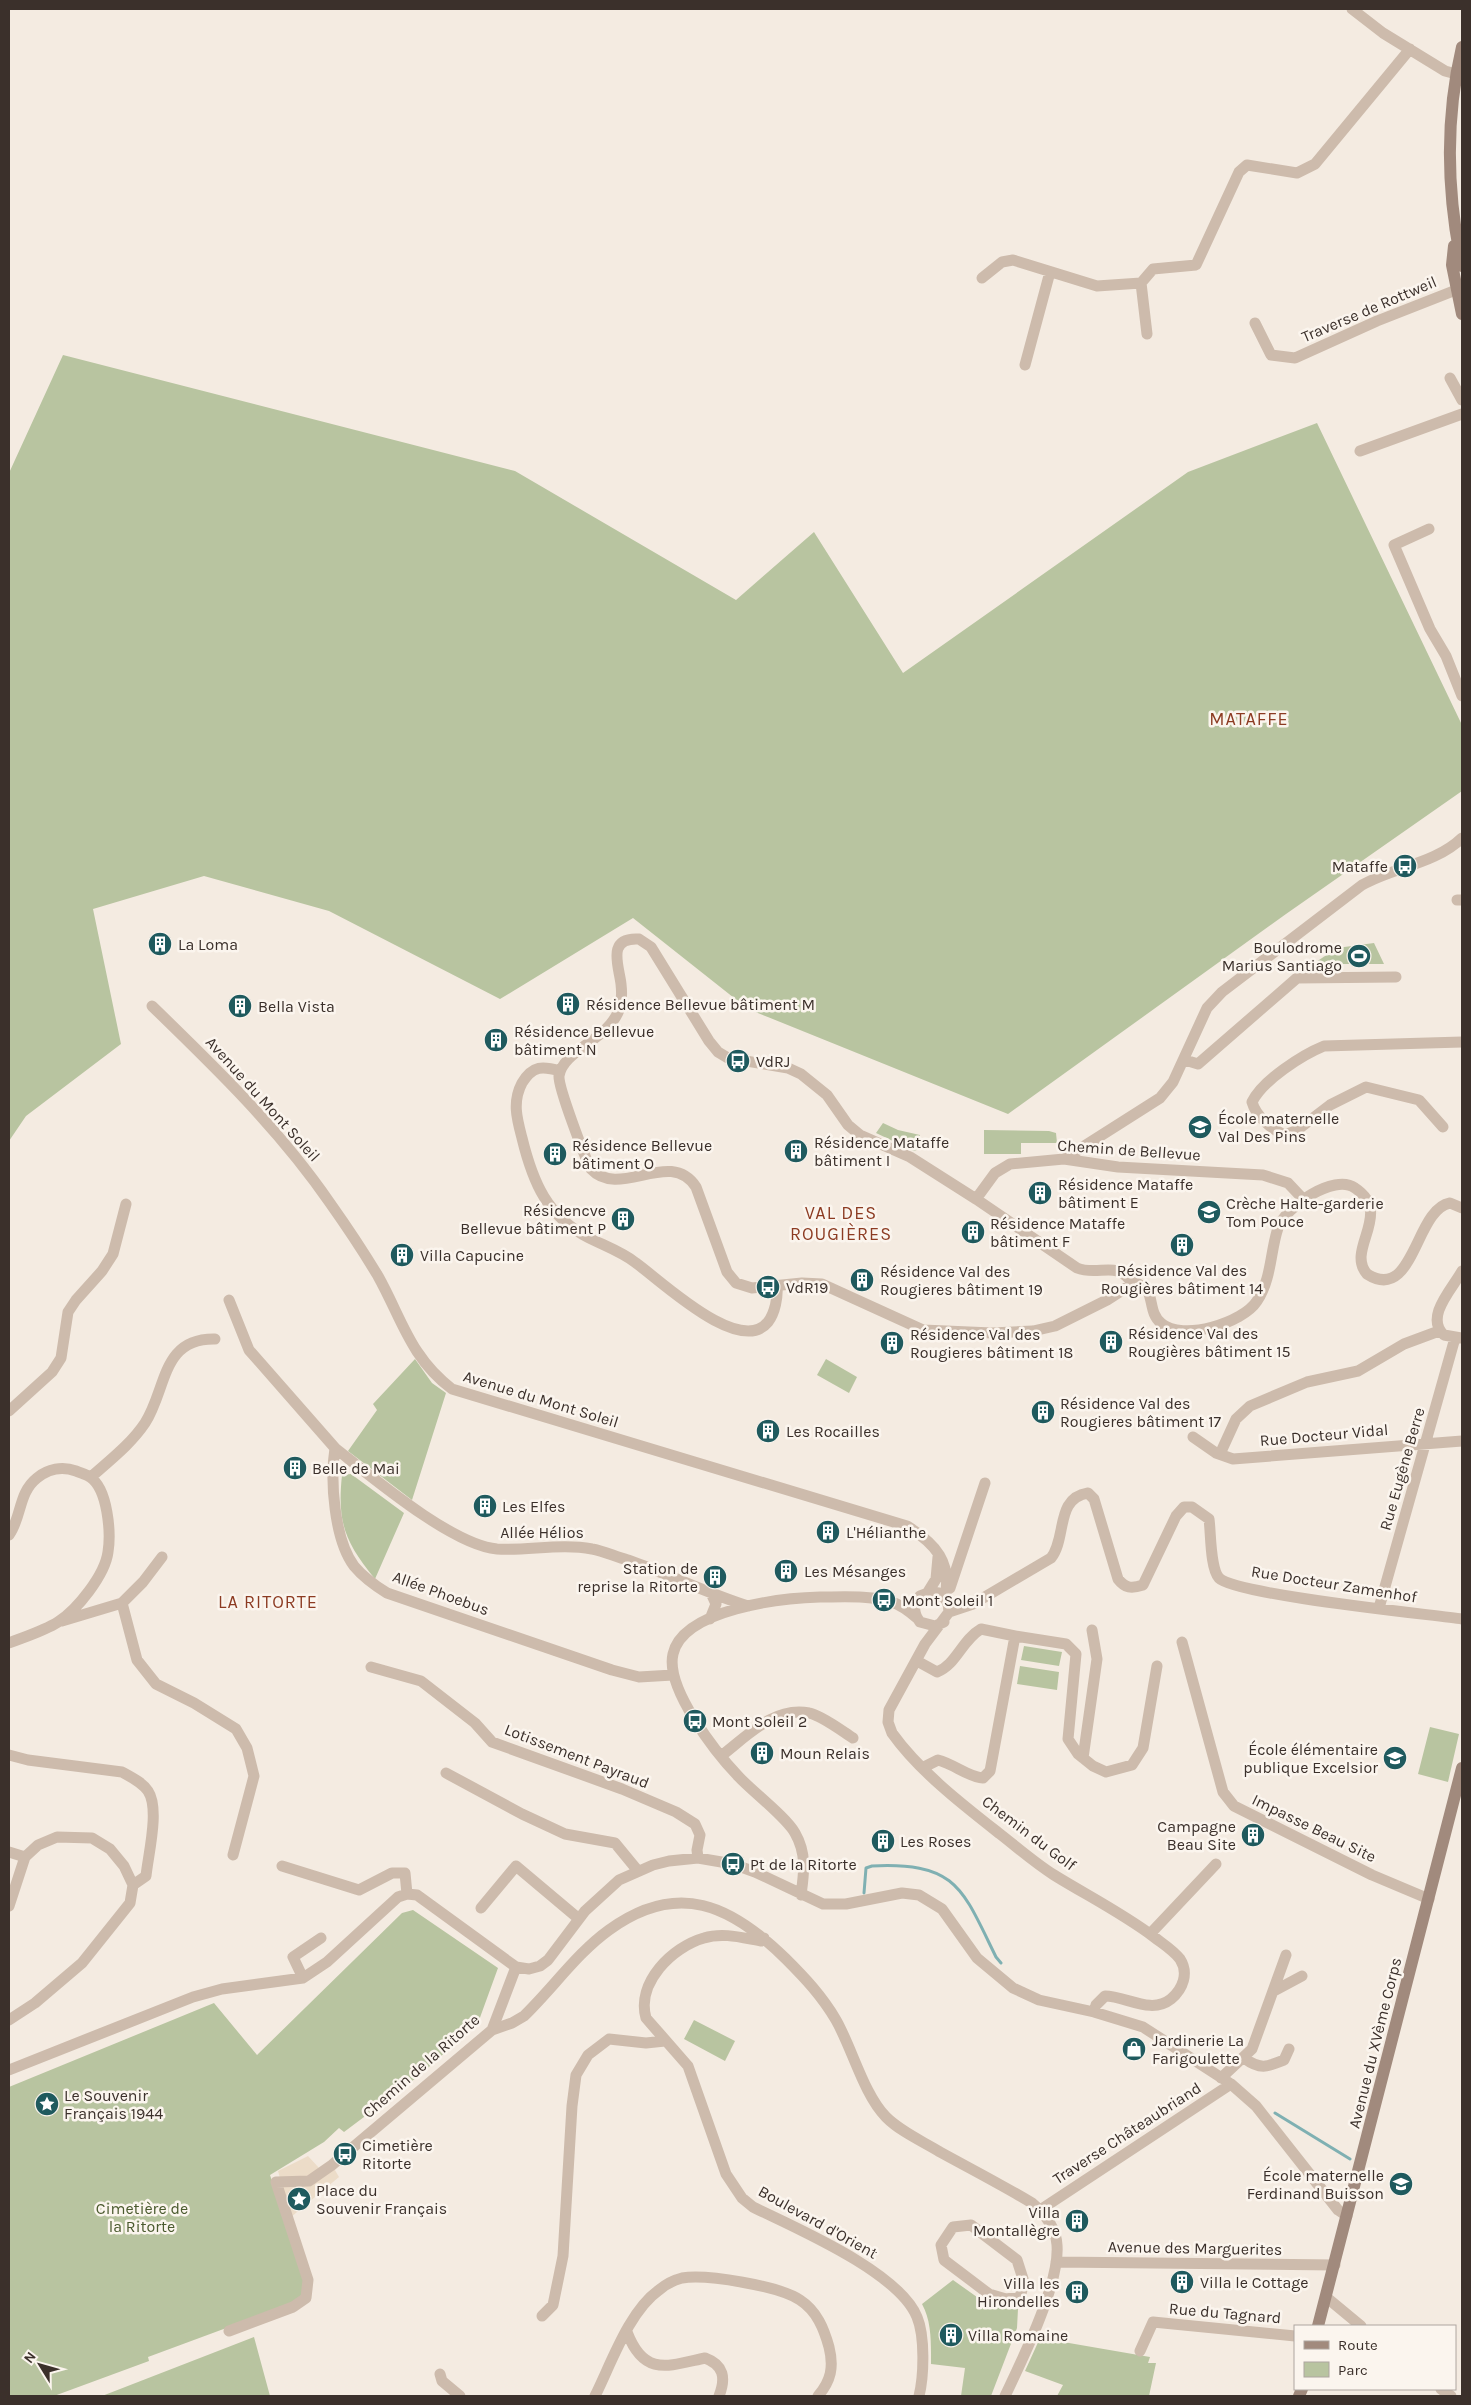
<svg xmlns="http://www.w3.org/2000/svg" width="1471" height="2405" font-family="Karla,sans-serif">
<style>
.green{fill:#b8c4a0}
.plaza{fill:#ecdcc8}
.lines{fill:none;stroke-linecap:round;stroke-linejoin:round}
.stream{stroke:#7fb0b2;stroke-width:3}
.minor{stroke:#cdbbac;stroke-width:11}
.secondary{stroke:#a18a7d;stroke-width:12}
.labels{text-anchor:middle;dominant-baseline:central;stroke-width:5;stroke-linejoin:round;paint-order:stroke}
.street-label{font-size:16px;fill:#3b302b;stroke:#fbf5ee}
.poi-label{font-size:16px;fill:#3b302b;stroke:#fbf5ee;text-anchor:start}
.park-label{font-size:16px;fill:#4a5a2e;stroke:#fbf5ee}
.neighbourhood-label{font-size:18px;letter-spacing:1px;fill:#8c3b22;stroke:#fbf5ee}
</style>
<rect width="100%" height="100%" fill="#f4ebe1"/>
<path class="green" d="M63,355L515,471L736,600L814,532L903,673L1188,472L1317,423L1462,725V791L1286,914L1008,1114L748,1009L633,918L500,999L329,911L204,876L93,909L121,1044L26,1116L9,1141V473Z
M1374,943L1384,964H1313L1337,948Z
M883,1123L898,1130L920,1135L919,1149L914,1151L876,1133Z
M984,1130L1049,1131L1056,1133L1057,1143H1021V1154H984Z
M415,1359L432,1383L446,1393L412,1500L348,1451L377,1410L373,1404Z
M826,1359L857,1377L849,1393L817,1375Z
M351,1474L404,1513L375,1579C345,1542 337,1523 342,1475Z
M1024,1646L1062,1652L1059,1666L1021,1660Z
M1020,1666L1059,1672L1057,1690L1017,1684Z
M1430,1727L1459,1734L1448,1782L1418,1774Z
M413,1910L498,1968L478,2023L420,2075L344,2132L339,2128L324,2142L270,2175L305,2281L302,2295L291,2304L148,2357L149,2361L54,2396H9V2087L214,2003L257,2055L402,1913Z
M694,2020L735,2041L725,2061L684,2039Z
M953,2280L991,2307L1018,2309L1017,2328L991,2396H961L965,2368L931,2364C931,2344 932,2322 922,2304Z
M254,2337L270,2396H102Z
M1040,2338L1150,2357L1148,2363H1156L1149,2396H1057L1063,2385L1025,2371Z"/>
<path class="plaza" d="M308,2156L319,2168L332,2165L339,2177L291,2217L278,2171Z"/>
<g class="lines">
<path class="stream" d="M864,1893L866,1868L872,1866C957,1862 962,1888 996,1957L1001,1963
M1275,2113L1350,2159"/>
<path class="minor" d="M1352,9L1383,33L1445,71L1456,74
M982,278L1002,262L1013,260L1097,286L1141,283
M1141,283L1153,269L1196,265L1239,172L1247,165L1297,173L1315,164L1410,49
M1141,283L1147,334
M1255,323L1271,355L1295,358L1377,321L1456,290
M1025,365L1050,272
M1450,378L1462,400
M1360,451L1462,414
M1429,529L1394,545L1430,629L1446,656L1462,696
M1457,900H1462
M152,1006C215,1067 280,1130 330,1203C347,1227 363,1251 378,1276C402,1319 410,1357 452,1389L907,1526C936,1544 952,1562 945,1598
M1185,1060L1198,1064L1297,978L1396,977
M560,1071C543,1066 533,1065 522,1083C512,1102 517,1119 522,1138C533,1183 547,1216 589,1238C605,1246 622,1252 636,1263C660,1280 740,1357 768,1322C775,1313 778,1297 777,1286
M1443,1127L1419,1100L1366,1087L1330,1105L1296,1131L1284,1135C1270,1128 1256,1116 1252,1102C1263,1080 1302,1055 1324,1046L1462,1042
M1064,1159L1160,1098L1173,1082L1207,1008L1222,992L1362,885C1394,867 1435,864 1462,838
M976,1199L1077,1268C1099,1277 1116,1259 1132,1283
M1304,1200L1288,1183L1263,1175L1118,1167L1064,1159L1010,1164L995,1173L976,1199L910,1157L860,1135L848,1125L827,1095L801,1074L788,1068L728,1058L718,1052L709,1041L651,947L639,939C606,937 619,966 621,984C622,993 622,1002 619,1010C608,1040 563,1050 559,1076C558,1087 585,1158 591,1169C620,1200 670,1147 696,1187L727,1272L736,1283L752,1288L802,1283L822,1284L923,1330L992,1333L1033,1331L1055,1326L1107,1300L1135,1282L1147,1289C1153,1300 1150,1314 1161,1323C1182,1342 1243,1323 1257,1301C1272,1278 1270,1252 1278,1228C1285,1207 1334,1173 1355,1188C1394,1214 1345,1249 1367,1274C1414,1304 1415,1209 1450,1203L1462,1208
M229,1300L249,1350L335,1448C330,1480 334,1539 354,1566C364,1578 374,1585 387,1593L612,1670L639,1677L673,1675
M1461,1338L1444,1335C1424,1317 1453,1288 1462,1271
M9,1411L52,1372L61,1358L68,1312L76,1300L102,1271L113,1254L126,1204
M1193,1437L1216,1453L1233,1459L1462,1441
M335,1448C372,1477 452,1545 497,1549C528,1551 561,1543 592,1549C604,1551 616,1557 628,1560C668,1574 707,1593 748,1606
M1220,1454L1236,1419L1250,1406L1307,1382L1358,1371L1404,1344L1439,1331
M91,1477C110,1460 131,1444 145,1423C167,1389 161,1338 215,1339
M9,1535C22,1517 18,1493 37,1478C48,1469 62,1466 76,1471C80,1473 86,1474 90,1477C108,1489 111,1533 108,1552C105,1575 77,1610 58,1622C44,1631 24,1637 9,1643
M950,1588L985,1483
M928,1592L936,1579L938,1557
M122,1603L137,1660L156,1684L194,1703L236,1729L247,1748L254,1776L233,1855
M1379,1608L1455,1338
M949,1612L973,1604L1051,1558C1067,1538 1055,1498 1088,1493L1094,1499L1118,1579C1125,1588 1131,1589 1143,1585L1176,1516L1184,1507H1192L1209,1519C1211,1533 1210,1568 1219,1578C1236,1595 1427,1614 1462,1619
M710,1619L716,1604L711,1593
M62,1621L122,1603L143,1582L162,1557
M944,1622L935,1626L920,1622C913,1613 913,1605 920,1596L931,1592L939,1593L948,1603L949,1612L925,1644L889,1710L888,1722L892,1733C919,1771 963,1805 1000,1834C1018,1848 1035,1863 1054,1875C1088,1896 1122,1913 1154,1937C1163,1944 1173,1950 1180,1959C1189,1973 1183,1989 1171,1999C1151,2015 1126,1996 1105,1996L1096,2005L1094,2012
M1015,1636L1066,1644L1076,1654L1068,1739L1078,1754L1093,1766L1106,1772L1132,1765L1143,1748L1157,1666
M1182,1642L1223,1792L1234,1806L1372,1875L1429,1899
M917,1661L937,1672C956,1665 962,1640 981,1629L1015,1636L990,1771L983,1778C968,1777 954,1764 938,1760L924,1767
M371,1667L421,1681L475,1723L492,1742L622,1789L676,1812L695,1824L700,1835L697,1850L698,1858
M9,1755L28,1760L122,1772C131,1777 142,1782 148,1791C160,1809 148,1855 146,1876L133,1885
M721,1756C746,1737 774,1706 809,1713C821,1715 842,1731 853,1738
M1083,1758L1097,1659L1092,1630
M446,1773L522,1814L565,1834L615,1843L638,1871
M9,1852L25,1857
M282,1866L359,1890L392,1873H405L407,1894
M801,1895C804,1873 807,1854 795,1833C786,1817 753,1792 739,1777C716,1753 665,1688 673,1654C683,1609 782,1598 820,1597C840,1597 873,1595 892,1602C901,1605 910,1612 917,1618
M9,1906L25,1857L38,1845L57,1837L92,1838L110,1849L124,1866L133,1885L130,1903L82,1963L35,2003L9,2020
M481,1908L516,1866L579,1919
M1150,1934L1216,1864
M764,1938L761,1941C743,1938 723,1932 704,1938C672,1947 636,1983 646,2018L688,2066L726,2174L742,2198L753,2207C796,2228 899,2272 917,2317C925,2336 924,2376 919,2396
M303,1978L293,1957L321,1938
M1274,1991L1302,1976
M492,2030L512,2023L524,2016C553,1988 577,1953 609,1930C678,1880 731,1905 786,1959C805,1978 822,1996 836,2020C852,2048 864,2095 886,2117C901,2132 922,2141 940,2152C971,2169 1002,2185 1032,2203C1045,2214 1056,2228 1057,2245C1060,2284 1022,2360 1005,2396
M1244,2058C1260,2070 1267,2067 1284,2060L1289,2049
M9,2070L193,1997L222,1989L303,1978L327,1962L398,1897L407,1894L417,1895L516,1967L529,1969L540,1966L548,1960L585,1911L619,1880L653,1865L669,1861L698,1858L733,1864L755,1872L823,1904H846L902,1893L919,1895L942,1909L977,1958L1013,1988L1039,2000L1094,2012L1143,2027L1231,2084L1256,2106L1338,2210L1347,2216
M1221,2078L1252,2049L1286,1955
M1040,2210L1231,2084
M971,2225L1017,2260L1024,2282L1020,2297L1006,2299L989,2294L944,2260L941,2245L953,2227Z
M1056,2262L1335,2265
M1326,2297L1361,2326
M542,2316L553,2305L563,2256L572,2106L576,2075L588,2055L609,2039L646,2043L665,2041
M229,2331L293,2307L306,2298L308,2280L276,2182L309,2181L332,2165L492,2030L516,1967
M627,2332C644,2377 668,2366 705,2358C724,2365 726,2378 719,2396
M1140,2351L1153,2322L1295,2336
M440,2374L442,2381L460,2396
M1441,2389L1451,2396
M595,2396C611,2364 629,2311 659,2290C666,2284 674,2280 682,2278C707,2274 779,2286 800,2300C817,2311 824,2329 829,2347C834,2367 831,2381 818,2396"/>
<path class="secondary" d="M1462,47C1445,119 1447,194 1462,266
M1454,246L1452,265L1462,314
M1318,2326L1462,1768
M1299,2396L1302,2389"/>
</g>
<defs>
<g id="bus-disc" transform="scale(1.25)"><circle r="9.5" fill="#1f5a5e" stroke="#fbf5ee"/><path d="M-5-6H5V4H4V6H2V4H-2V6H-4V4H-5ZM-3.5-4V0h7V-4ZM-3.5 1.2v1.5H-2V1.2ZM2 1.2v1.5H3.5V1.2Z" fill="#fff"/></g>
<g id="building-disc" transform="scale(1.25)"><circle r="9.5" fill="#1f5a5e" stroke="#fbf5ee"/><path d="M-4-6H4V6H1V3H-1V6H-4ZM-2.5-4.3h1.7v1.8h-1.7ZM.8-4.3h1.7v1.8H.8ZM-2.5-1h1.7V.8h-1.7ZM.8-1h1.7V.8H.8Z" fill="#fff"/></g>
<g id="stadium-disc" transform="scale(1.25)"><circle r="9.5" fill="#1f5a5e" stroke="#fbf5ee"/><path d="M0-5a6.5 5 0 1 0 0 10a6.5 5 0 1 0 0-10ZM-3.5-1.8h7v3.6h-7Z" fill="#fff"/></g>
<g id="school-disc" transform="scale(1.25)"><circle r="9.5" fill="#1f5a5e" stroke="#fbf5ee"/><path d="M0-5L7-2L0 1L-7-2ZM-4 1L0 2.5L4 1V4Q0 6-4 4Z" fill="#fff"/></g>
<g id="shop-disc" transform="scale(1.25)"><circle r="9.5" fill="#1f5a5e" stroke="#fbf5ee"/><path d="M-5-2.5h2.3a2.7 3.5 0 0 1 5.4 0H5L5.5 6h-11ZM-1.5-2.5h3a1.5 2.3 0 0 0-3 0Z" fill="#fff"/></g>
<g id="sight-disc" transform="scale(1.25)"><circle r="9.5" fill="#1f5a5e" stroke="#fbf5ee"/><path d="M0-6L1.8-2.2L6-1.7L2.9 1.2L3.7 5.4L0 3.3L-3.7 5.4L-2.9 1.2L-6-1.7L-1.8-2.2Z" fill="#fff"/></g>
</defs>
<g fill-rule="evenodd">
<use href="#bus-disc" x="1405" y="866"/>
<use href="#building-disc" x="160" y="944"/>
<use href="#stadium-disc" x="1359" y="956"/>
<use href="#building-disc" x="568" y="1004"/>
<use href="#building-disc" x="240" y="1006"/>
<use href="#building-disc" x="496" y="1040"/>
<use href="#bus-disc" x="738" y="1061"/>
<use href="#school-disc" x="1200" y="1127"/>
<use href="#building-disc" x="796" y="1151"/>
<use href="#building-disc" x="555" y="1154"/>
<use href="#building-disc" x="1040" y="1193"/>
<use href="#school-disc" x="1209" y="1212"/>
<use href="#building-disc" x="623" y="1219"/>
<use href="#building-disc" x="973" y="1232"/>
<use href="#building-disc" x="1182" y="1245"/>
<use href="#building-disc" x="402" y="1255"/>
<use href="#building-disc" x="862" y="1280"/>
<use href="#bus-disc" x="768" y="1287"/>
<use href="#building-disc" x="1111" y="1342"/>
<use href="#building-disc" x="892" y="1343"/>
<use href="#building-disc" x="1043" y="1412"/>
<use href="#building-disc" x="768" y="1431"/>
<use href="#building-disc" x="295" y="1468"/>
<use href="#building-disc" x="485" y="1506"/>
<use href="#building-disc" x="828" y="1532"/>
<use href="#building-disc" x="786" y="1571"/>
<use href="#building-disc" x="715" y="1577"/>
<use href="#bus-disc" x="884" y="1600"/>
<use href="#bus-disc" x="695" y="1721"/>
<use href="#building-disc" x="762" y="1753"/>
<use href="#school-disc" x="1395" y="1758"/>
<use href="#building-disc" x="1253" y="1835"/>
<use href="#building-disc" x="883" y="1841"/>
<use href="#bus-disc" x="733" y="1864"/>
<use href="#shop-disc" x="1134" y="2049"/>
<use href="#sight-disc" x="47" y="2104"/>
<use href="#bus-disc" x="345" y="2154"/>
<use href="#school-disc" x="1401" y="2184"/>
<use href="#sight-disc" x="299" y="2199"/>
<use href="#building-disc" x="1077" y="2221"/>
<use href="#building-disc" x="1182" y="2282"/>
<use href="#building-disc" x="1077" y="2292"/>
<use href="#building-disc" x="951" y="2335"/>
</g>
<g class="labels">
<g class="street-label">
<text transform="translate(1369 309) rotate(-23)">Traverse de Rottweil</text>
<text transform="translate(263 1099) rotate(48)">Avenue du Mont Soleil</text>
<text transform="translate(1129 1150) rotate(4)">Chemin de Bellevue</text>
<text transform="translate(541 1399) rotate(17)">Avenue du Mont Soleil</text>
<text transform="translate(1324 1435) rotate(-5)">Rue Docteur Vidal</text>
<text transform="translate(1402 1469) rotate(-74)">Rue Eugène Berre</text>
<text x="542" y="1532">Allée Hélios</text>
<text transform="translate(1334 1584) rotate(9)">Rue Docteur Zamenhof</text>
<text transform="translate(441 1593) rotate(20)">Allée Phoebus</text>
<text transform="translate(577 1756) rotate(21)">Lotissement Payraud</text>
<text transform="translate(1314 1828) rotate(26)">Impasse Beau Site</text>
<text transform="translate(1029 1833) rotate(37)">Chemin du Golf</text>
<text transform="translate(1375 2043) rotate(-76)">Avenue du XVème Corps</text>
<text transform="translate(421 2066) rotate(-41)">Chemin de la Ritorte</text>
<text transform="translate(1127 2133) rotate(-33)">Traverse Châteaubriand</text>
<text transform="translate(818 2222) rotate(29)">Boulevard d'Orient</text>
<text transform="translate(1195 2248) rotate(1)">Avenue des Marguerites</text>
<text transform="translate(1225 2313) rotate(5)">Rue du Tagnard</text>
</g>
<g class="poi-label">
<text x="1388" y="866" text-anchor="end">Mataffe</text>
<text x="178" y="944">La Loma</text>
<text x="1342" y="947" text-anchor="end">Boulodrome<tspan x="1342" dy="18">Marius Santiago</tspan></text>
<text x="586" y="1004">Résidence Bellevue bâtiment M</text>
<text x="258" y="1006">Bella Vista</text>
<text x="514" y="1031">Résidence Bellevue<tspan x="514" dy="18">bâtiment N</tspan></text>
<text x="756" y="1061">VdRJ</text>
<text x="1218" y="1118">École maternelle<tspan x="1218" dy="18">Val Des Pins</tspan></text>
<text x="814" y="1142">Résidence Mataffe<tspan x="814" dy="18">bâtiment I</tspan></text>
<text x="572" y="1145">Résidence Bellevue<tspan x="572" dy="18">bâtiment O</tspan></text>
<text x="1058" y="1184">Résidence Mataffe<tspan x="1058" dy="18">bâtiment E</tspan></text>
<text x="1226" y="1203">Crèche Halte-garderie<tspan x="1226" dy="18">Tom Pouce</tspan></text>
<text x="606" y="1210" text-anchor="end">Résidencve<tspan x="606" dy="18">Bellevue bâtiment P</tspan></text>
<text x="990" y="1223">Résidence Mataffe<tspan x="990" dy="18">bâtiment F</tspan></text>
<text x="420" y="1255">Villa Capucine</text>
<text x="1182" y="1270" text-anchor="middle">Résidence Val des<tspan x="1182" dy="18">Rougières bâtiment 14</tspan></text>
<text x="880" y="1271">Résidence Val des<tspan x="880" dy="18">Rougieres bâtiment 19</tspan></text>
<text x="786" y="1287">VdR19</text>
<text x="1128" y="1333">Résidence Val des<tspan x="1128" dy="18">Rougières bâtiment 15</tspan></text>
<text x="910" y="1334">Résidence Val des<tspan x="910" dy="18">Rougieres bâtiment 18</tspan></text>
<text x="1060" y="1403">Résidence Val des<tspan x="1060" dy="18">Rougieres bâtiment 17</tspan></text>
<text x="786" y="1431">Les Rocailles</text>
<text x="312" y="1468">Belle de Mai</text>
<text x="502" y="1506">Les Elfes</text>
<text x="846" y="1532">L'Hélianthe</text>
<text x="698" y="1568" text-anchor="end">Station de<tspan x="698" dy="18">reprise la Ritorte</tspan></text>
<text x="804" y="1571">Les Mésanges</text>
<text x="902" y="1600">Mont Soleil 1</text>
<text x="712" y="1721">Mont Soleil 2</text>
<text x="1378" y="1749" text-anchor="end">École élémentaire<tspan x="1378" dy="18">publique Excelsior</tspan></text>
<text x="780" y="1753">Moun Relais</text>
<text x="1236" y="1826" text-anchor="end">Campagne<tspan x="1236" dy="18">Beau Site</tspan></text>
<text x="900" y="1841">Les Roses</text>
<text x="750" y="1864">Pt de la Ritorte</text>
<text x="1152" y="2040">Jardinerie La<tspan x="1152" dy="18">Farigoulette</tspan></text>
<text x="64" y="2095">Le Souvenir<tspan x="64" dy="18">Français 1944</tspan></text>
<text x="362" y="2145">Cimetière<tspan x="362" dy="18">Ritorte</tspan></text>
<text x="1384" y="2175" text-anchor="end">École maternelle<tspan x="1384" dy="18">Ferdinand Buisson</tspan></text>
<text x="316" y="2190">Place du<tspan x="316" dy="18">Souvenir Français</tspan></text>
<text x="1060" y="2212" text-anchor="end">Villa<tspan x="1060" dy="18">Montallègre</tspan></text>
<text x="1200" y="2282">Villa le Cottage</text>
<text x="1060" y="2283" text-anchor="end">Villa les<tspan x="1060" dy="18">Hirondelles</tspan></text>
<text x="968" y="2335">Villa Romaine</text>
</g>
<g class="park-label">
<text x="142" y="2208">Cimetière de<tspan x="142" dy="18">la Ritorte</tspan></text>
</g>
<g class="neighbourhood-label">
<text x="1249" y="719">MATAFFE</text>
<text x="841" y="1213">VAL DES<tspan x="841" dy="21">ROUGIÈRES</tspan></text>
<text x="268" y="1602">LA RITORTE</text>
</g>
</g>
<rect width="1471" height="2405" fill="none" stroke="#3b302b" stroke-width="20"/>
<rect x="1294" y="2325" width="162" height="65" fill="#fbf5ee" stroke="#aea6a0"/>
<rect x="1304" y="2341" width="25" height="8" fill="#a18a7d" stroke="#aea6a0"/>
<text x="1338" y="2350" font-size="15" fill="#3b302b">Route</text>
<rect x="1304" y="2362" width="25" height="15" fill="#b8c4a0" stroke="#aea6a0"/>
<text x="1338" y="2375" font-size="15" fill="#3b302b">Parc</text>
<g transform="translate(40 2365) rotate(307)" stroke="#fbf5ee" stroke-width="4" paint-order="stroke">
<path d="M0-4L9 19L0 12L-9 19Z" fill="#3b302b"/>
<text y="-8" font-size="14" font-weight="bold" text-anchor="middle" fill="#3b302b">N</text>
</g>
</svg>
